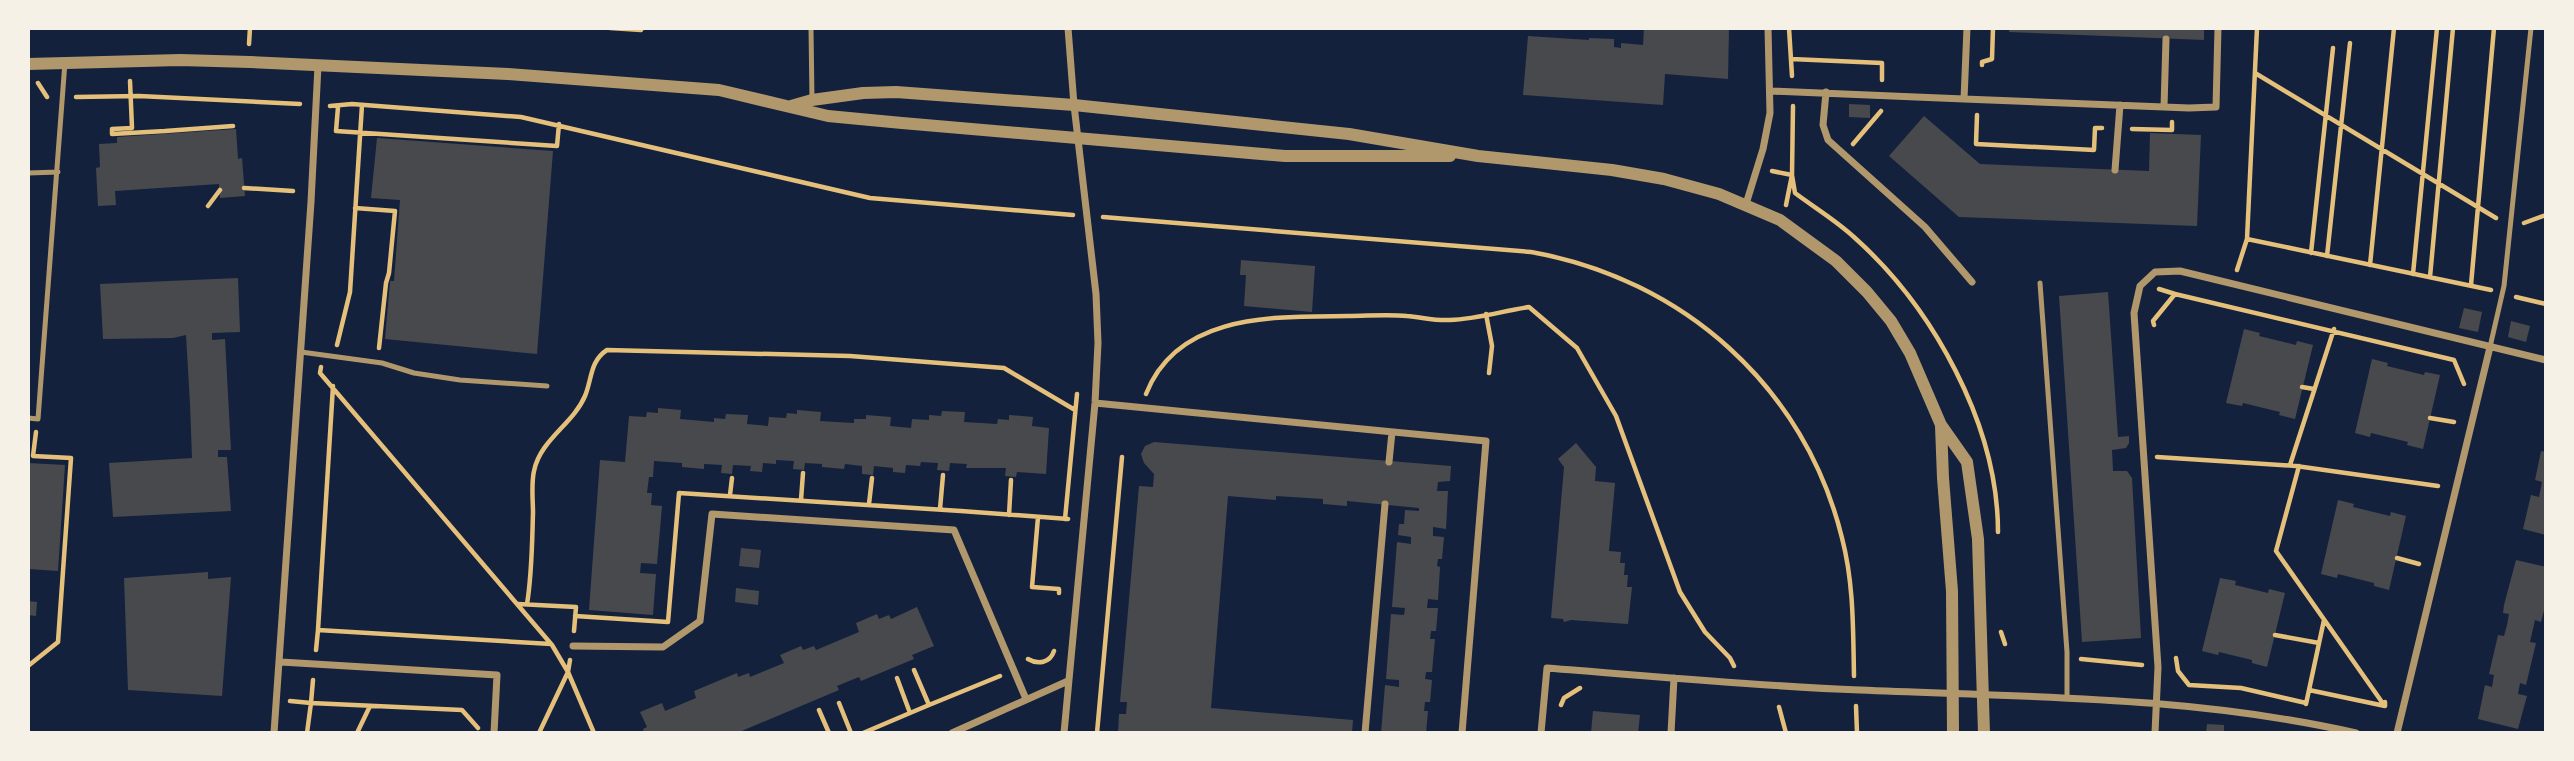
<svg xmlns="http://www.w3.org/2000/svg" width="2574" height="761" font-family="Ubuntu,sans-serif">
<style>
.building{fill:#48494c}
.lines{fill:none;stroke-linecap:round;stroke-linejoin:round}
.path{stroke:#e5c07b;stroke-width:4.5}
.service{stroke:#b1986c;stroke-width:5}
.minor{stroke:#b1986c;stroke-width:7}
.tertiary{stroke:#b1986c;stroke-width:12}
</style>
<rect width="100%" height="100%" fill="#14213d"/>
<path class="building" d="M1644,28H1729L1728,79L1665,74L1663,105L1523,95L1528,36L1589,40V38L1614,39V47L1621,48V43L1643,45Z
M2010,28H2204V40L2009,32Z
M1849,104L1870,105V118L1849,117Z
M1924,116L1980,164L2149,171L2150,133L2201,135L2197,226L1959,217L1889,156Z
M236,129L238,159L242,158L245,196L220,198L219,184L115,191L116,205L98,206L96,168L100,167L99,144L117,143V137Z
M377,138L553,151L537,354L385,339L390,281H394L400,200L371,198Z
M1241,260L1315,266L1312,312L1244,306L1246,275H1240Z
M238,278L240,332L212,333V340L225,339L231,450H218V457H227L231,511L113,517L109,463L192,458L190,404L186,335L173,338L103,339L100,284Z
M2108,292L2118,437L2129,436V443L2126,448L2112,450L2113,471H2127L2132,478L2141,638L2082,642L2059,296Z
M2464,308L2482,312L2478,332L2459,328Z
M2511,321L2530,326L2526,342L2508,337Z
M2244,329L2260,333L2259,336L2296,345L2297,341L2313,345L2295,419L2279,415L2280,412L2243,403L2242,406L2226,403Z
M2372,359L2388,363L2387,366L2424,375L2425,372L2440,375L2423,449L2407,445L2408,442L2371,433L2370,437L2355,433Z
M658,408L681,410L680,419L714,422V418L725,419L726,414L748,415L747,424L768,426L769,417L786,418L787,413L797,414V410L821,412L820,421L854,423V419H866V415L891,417L890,426L911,428L912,419L929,420V415L941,416L942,411L965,412L964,422L997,424L998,419L1009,420V415L1033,417L1032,426L1049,428L1046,474L1017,472L1016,477L1005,476L1006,468H966L967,464L950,463L949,471L937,470L938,463L921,462L920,466L906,465L905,473L893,472V468L874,466L873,475L862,474V466L845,464L844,469L822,467V464L805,463L804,470L793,469L794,461L776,460V464L763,463L762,472L750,471L751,466L733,465L732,474L721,473L722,465L704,464V469L682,467V463L654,461L653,477H649L647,493H652L651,505L662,506L657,564L641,563L640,573L656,574L653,615L589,610L600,460L625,462L629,416L646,417L647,412L658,413Z
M1154,442L1451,466L1450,481L1438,482L1437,491H1448L1446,529L1433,527V536L1444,537L1442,559H1438L1437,566L1440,567L1438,600L1428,599L1427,608H1438L1436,631H1431L1430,639H1435L1432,672H1426L1425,679L1432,680L1430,702H1425L1424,711H1428L1426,733H1381L1385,685L1399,687V680L1386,679L1391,614L1404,615L1405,608L1392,607L1397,542L1411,544V537L1398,535L1399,524H1404L1405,510L1419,511V508L1347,501V506L1323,504V499L1276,496V500L1228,496L1211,708L1353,720L1352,733H1118L1119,714H1126L1127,702H1120L1139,486L1153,487L1154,474L1144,463L1141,454L1145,446Z
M1576,443L1596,467L1595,481L1615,483L1609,551L1621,552L1620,563H1625L1624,575H1628L1627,587H1632L1628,624L1571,620L1564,622L1563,619L1551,618L1564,467L1558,459Z
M2541,451L2546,452V535L2523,529L2531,495L2539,497L2542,482L2535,480Z
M28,463L65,465L58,571L28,569Z
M2338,500L2354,504L2353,507L2390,516L2391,512L2406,516L2389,590L2374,586V583L2338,574L2337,578L2321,574Z
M741,548L761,550L759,568L739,566Z
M2516,560L2546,567V603L2541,622L2535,620L2530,642L2536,643L2526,685L2520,683L2518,694L2527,696L2518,729L2478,719L2485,685L2492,687L2494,675L2489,674L2498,635L2504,636L2507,625L2509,614L2503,613L2504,605Z
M208,572V579L231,577L222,696L128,690L124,578Z
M2220,578L2236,581L2235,585L2268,593L2269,589L2285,593L2267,667L2252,663V660L2219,652L2218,655L2202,651Z
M736,588L759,591L758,605L735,602Z
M28,601L37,602L36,616L28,615Z
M917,607L934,646L912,655L914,659L861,681L859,677L837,686L839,690L737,733H729L728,731L723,733H644L643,729L647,727L640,712L662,703L665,711L696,698L694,691L737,673L738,677L749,673L750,677L784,663L780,655L801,646L803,650L814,646L816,650L859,632L856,623L877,614L879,619L889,615L891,619Z
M1593,711L1640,715L1638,733H1591Z
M2207,724L2224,725V733H2206Z"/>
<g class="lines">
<path class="path" d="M610,28L641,30L642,28
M1789,28L1792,76
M2257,28L2247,239L2491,290
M249,44L250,28
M1791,59L1882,63V80
M1982,65V62L1992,59L1993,28
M2255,73L2496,218
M38,83L47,97
M76,97L139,96L300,104
M330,106L352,104L521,117L870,198L1073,215
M338,107L336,131L557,146L559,124
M1977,115L1976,144L2094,150L2095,128H2102
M112,129L132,128L130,81
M112,129V134L165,131
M2132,129L2172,130V122
M165,131L233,126
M1853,144L1881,111
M1772,171L1792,175L1795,193C1815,208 1837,221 1855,238C1933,308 1998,425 1998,532
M244,188L293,191
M1786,205L1792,175L1793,106
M208,206L220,190
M355,208L395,211L389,273L386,283L379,348
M1103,217L1531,252C1683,279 1805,387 1842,538C1854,584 1853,630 1854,676
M2524,223L2546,215
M2311,253L2333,48
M2327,256L2350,43
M2370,265L2394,28
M2237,270L2247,239
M2413,274L2437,28
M2430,277L2453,28
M2471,285L2494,28
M2159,289L2175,294
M2516,297L2546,304
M1486,314L1492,346L1489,373
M2154,325L2153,321L2175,294L2454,360L2464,384
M337,345L350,292L362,105
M321,367L320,373L552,645L568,672L594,733
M333,386L318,630L551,644
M2302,387L2314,389
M1146,394C1178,312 1276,317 1348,316C1367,316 1387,314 1407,316C1421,317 1435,321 1450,320C1476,319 1503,311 1529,307L1577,348L1616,416L1680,592L1705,632L1730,658L1734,666
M2430,418L2454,422
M2157,457L2296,466L2438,486
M2290,465L2334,329
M2299,466L2276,551L2384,705
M730,495L732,478
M801,500L803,473
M869,504L872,478
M940,509L943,475
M961,511L1068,519
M1009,515L1011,480
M1038,517L1032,587L1059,589V593
M1065,519L1077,394
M2397,558L2419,564
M518,604L576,607L574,631
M527,604C532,574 532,544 533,513C533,500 531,484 534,471C540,440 573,424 585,396C592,379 590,361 607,350L850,356L1004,368L1075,410
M575,616L668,622L679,493L961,511
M2001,632L2005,644
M2275,635L2319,643
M316,650L318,630
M2176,658L2178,671L2189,685L2241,688L2306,703
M1028,659C1038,665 1050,663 1054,651
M2081,659L2142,665
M28,666L58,642L71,458L33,456L36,432
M914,670L929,705L1000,676
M2309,690L2385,706V702
M290,701L311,703L313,680
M839,703L851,733
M2306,704L2324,620
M1561,705L1564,698L1580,688
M1856,706L1857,733
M1779,707L1786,733
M819,710L829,733
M910,713L929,705
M307,733L311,703L462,710L478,728
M357,733L370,706
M539,733L568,672L570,660
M863,733L910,713L897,678
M1097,733L1122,457"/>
<path class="service" d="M811,28L812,100
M28,173L58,172
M2040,283L2067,652V698
M2490,347L2504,286L2531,28
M301,352L382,363L414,373L460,380L547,386
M28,418L38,419L65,62"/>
<path class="minor" d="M1967,28L1964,99L2189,108L2216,107L2218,28
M1771,91L1964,99
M1826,92L1823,125L1828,140L1925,227L1972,282
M2164,107L2166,39
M2115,170L2120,105
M1746,204L1763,149L1770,113L1768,28
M1095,403L1486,441L1462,733
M1389,462L1392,432
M573,646L663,647L700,621L712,514L954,530L1026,699
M281,662L497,675L494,733
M274,733L311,202L318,66
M952,733L1068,681
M1064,733L1095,403L1098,343L1096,294L1074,105L1068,28
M1365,733L1385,504
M1541,733L1547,668C1651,676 1755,686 1860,690C2026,697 2193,696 2356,733
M1671,733L1674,678
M2155,733L2158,667L2134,313L2140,286L2155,272L2180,271L2546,360
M2397,733L2490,347"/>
<path class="tertiary" d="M28,64L180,60L250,62L508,74L719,90L828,116L902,123L1285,156H1450
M791,106L812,100L863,93L896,92L1074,105L1349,134L1478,156L1612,170L1664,179L1719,194L1780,220L1836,261L1867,292L1891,321L1910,353L1941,425L1967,462L1978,539L1984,733
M1941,426L1943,478L1952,591L1953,733"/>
</g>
<rect width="2574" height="761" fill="none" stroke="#f6f1e7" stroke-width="60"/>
</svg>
